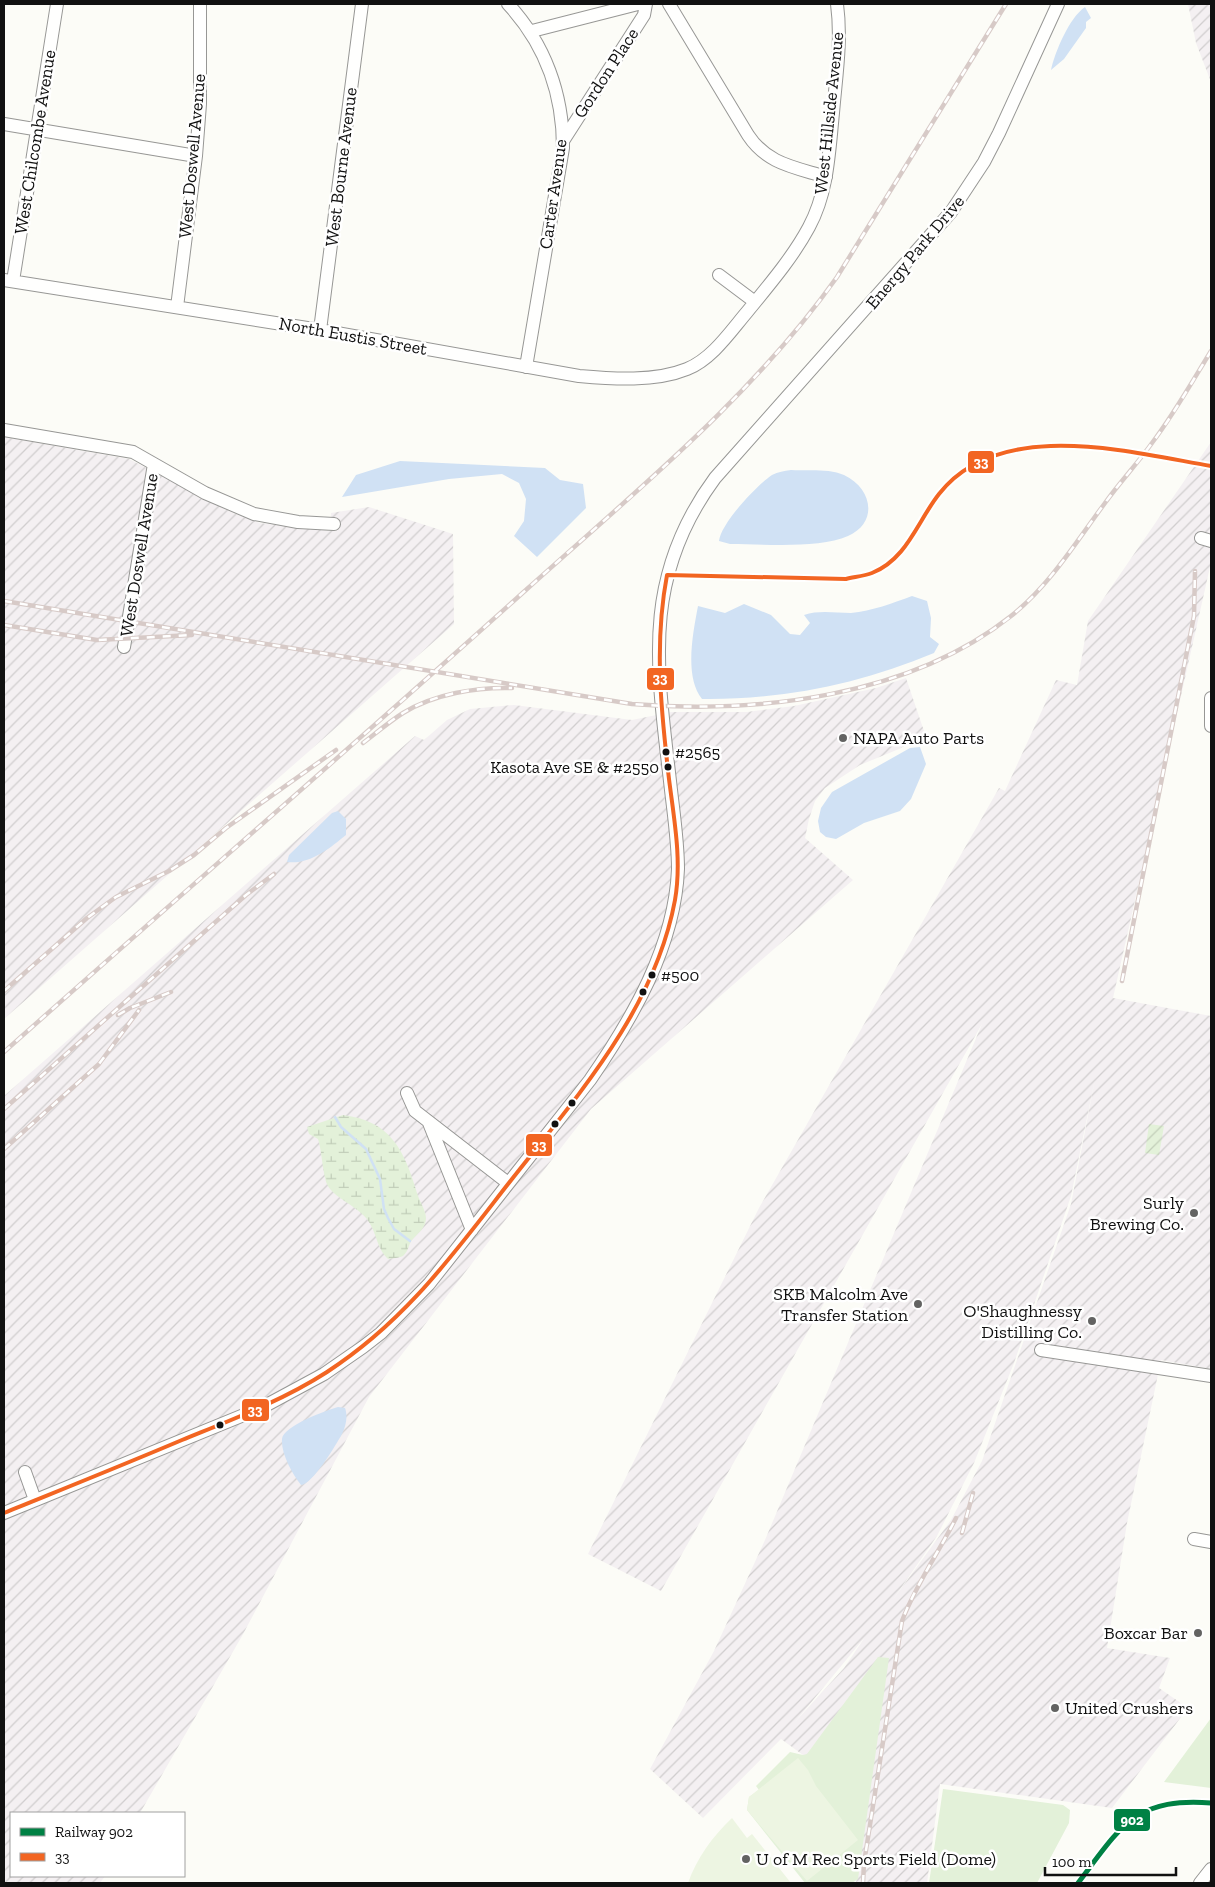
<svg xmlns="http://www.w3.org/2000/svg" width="1215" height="1887" font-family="'Zilla Slab',serif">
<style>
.industrial{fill:url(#industrial-furrows);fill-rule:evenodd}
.wetland{fill:url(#wetland-marsh)}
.park{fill:#e3f1d9}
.garden{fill:url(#garden-furrows)}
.pitch{fill:#edf5e2}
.water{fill:#d0e1f4}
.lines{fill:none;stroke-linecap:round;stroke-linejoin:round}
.stream{stroke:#d0e1f4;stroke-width:2.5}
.minor-casing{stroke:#979795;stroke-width:14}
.minor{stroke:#fffffe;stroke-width:12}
.rail-casing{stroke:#d7cac7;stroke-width:4.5}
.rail{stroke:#fff;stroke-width:2.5;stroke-dasharray:8;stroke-linecap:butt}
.bus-1-casing{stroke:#fff;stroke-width:8}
.bus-1{stroke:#f26522;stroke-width:4}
.rail-1-casing{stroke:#fff;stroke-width:9}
.rail-1{stroke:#008144;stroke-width:5}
.poi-dot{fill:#636362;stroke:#fff;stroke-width:2}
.bus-dot{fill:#111;stroke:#fff;stroke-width:2}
.labels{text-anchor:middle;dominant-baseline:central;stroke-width:5;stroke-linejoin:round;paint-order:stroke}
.bus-label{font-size:17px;fill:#111;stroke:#fff;text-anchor:start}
.street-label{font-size:18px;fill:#111;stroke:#fff}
.poi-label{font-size:18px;fill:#111;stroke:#fff;text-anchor:end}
.line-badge{stroke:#fff;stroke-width:2}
.badge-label{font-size:14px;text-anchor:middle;font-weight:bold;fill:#fff}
</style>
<defs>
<pattern id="industrial-furrows" width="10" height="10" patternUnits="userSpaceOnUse" patternTransform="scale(1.25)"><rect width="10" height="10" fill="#f4f0f2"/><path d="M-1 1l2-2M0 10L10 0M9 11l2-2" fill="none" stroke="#d0cdce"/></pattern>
<pattern id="wetland-marsh" width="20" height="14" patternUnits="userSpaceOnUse" patternTransform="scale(1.25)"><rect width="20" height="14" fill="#e3f1d9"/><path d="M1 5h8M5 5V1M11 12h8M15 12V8" fill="none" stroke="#c2ceb9"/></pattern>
<pattern id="garden-furrows" width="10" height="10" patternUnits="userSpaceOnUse" patternTransform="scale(1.25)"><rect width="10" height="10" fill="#e3f1d9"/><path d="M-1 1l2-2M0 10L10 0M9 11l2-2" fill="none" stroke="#c2ceb9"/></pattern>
</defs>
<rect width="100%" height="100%" fill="#fcfcf7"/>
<path class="industrial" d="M1188,4H1211V82L1196,43Z
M4,437L129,459L233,513L260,523L330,531L331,513L369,507L453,534L454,624L4,1019Z
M1211,442L1210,567L1113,998L1211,1016V1369L1161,1360L1127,1523L1107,1648L1170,1658L1159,1688L1188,1708L1112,1808L940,1784L927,1883H856L864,1834L803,1755L781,1739L703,1818L650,1769L714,1651L765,1540L982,1024L661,1591L588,1554L759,1208L999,788L1005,791L1056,680L1077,685L1088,621ZM1095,1079L1071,1204L982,1461L951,1520L892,1601L937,1536L974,1463L1014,1363L1071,1196ZM865,1637L844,1668L795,1722Z
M906,678L925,734L899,749L860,765L825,788L815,801L809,819L805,838L853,880L591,1109L369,1397L242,1636L140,1813H11V1876H105L100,1883H4V1096L415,736L424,740L447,720L470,709L514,705L632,720L671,712H747L794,706L876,688Z"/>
<path class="wetland" d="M343,1115C391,1121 404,1150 417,1193C419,1200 426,1211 426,1218C426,1228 418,1233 412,1240C408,1245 409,1251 403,1256C399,1258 393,1258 388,1259C376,1248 377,1231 366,1218C356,1206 334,1197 328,1186C323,1178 322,1151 318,1139L309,1134L307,1127Z"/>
<path class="park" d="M878,1657L889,1658L858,1879L852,1883H805L747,1810L749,1797L759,1790L756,1786L790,1752L803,1755L807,1754Z
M1211,1718V1788L1164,1782Z
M943,1789L1063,1805L1070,1810L1069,1823L1037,1883H929Z"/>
<path class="garden" d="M1149,1124L1164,1126L1159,1155L1145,1153Z"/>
<path class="pitch" d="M798,1758L808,1770L816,1786L858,1840L807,1881L747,1810L749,1797Z
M732,1818L747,1838L752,1834L791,1883H688C697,1858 712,1837 732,1818Z"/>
<path class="water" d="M1085,7L1091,18L1086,22V28L1064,59L1051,70C1055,52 1069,18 1085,7Z
M400,461L545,468L560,480L583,484L586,508L537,557L514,536L524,521L526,499L519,483L502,474L449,479L342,497L356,475Z
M791,470C807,471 829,468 844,475C872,488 879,522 848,536C819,549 763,544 730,544L719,541C721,523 757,485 772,475C778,472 784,471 791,470Z
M912,596L927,601L931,618L930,637L939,644L934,653C860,684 782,700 702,699C684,677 693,633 698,606L725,613L744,604L771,615L790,634L800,635L810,623L804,615C819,610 835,613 851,613C872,611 893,603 912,596Z
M920,747L926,764L911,799L900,811L864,823L836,839L826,837L820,832L818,821L821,808L832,792L910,748Z
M338,811L346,819V835C330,848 310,865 287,862L289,855L332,813Z
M338,1407L345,1408C348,1416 346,1426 342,1434C336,1445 312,1485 301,1485C292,1473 281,1454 282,1439C283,1426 327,1410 338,1407Z"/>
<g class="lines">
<path class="stream" d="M335,1117L341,1127L366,1149L380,1179L384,1209L388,1218L394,1229L410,1241"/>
<g class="minor-casing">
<path id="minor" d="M508,4C545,44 563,94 563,148L526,367
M669,4L748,135C767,164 794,167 826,177
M532,31L638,4
M4,124L196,156
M563,141L644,15L646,4
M719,275L755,302
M4,280L320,330L579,376C613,379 655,382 687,369C712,359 730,332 747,312C769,285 793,257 809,227C828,192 829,152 833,113C836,76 842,41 837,4
M13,281L57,4
M177,307L196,156L200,104V4
M320,330L362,4
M4,430L133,452L205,493L254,514L298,522L334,524
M1201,538L1211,541
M124,647L154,464
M1211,698V726
M407,1093L415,1111L508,1183
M429,1123L472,1230
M1041,1350L1211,1376
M25,1472L35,1500
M4,1513L261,1408L324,1374L363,1347L381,1333L429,1284L590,1080C632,1019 675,946 678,869C678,843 674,816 671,790C658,672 639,581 715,478L951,212L984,162L999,133L1058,4
M1194,1539L1211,1542
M1200,1883L1211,1869"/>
</g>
<use href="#minor" class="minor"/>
<g class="rail-casing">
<path id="rail" d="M4,601L632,704C758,714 909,697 1011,616C1050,585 1076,542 1105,503C1120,482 1137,464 1152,443C1174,414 1192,382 1211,351
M4,625L97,640L192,635
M363,743C376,733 389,722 403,713C434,694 476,687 512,688
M1122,981L1194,616L1195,571
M4,991L87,918L116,897L169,871L194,855L226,828L336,750
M118,1015L130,1008L171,992
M4,1052C178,897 354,745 527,589C636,491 752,397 837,277L1006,4
M4,1109L246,895L274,874
M4,1149L99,1064L139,1010
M962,1533L973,1493
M863,1883L864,1863L902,1621C916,1584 939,1552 956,1518"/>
</g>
<use href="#rail" class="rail"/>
<g class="bus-1-casing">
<path id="bus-1" d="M4,1513C63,1489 123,1465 182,1440C231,1420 282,1401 327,1372C407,1320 454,1253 512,1179C578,1095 655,1009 675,900C682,860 674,819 669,779C661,710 654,644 667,575L846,579C854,577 864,576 872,573C907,559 917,522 939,494C999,417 1129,452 1211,466"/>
</g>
<use href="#bus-1" class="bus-1"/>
<g class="rail-1-casing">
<path id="rail-1" d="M1078,1883C1120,1828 1134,1797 1211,1803"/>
</g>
<use href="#rail-1" class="rail-1"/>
</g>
<g class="poi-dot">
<circle cx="843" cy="738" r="5"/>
<circle cx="1194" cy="1213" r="5"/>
<circle cx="918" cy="1304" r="5"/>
<circle cx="1092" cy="1321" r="5"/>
<circle cx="1198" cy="1633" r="5"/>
<circle cx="1055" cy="1708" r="5"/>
<circle cx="746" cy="1859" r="5"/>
</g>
<g class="bus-dot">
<circle cx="666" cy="752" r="4.5"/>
<circle cx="668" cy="767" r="4.5"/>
<circle cx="652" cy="975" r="4.5"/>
<circle cx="643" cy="992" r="4.5"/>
<circle cx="572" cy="1103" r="4.5"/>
<circle cx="555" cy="1124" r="4.5"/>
<circle cx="220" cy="1425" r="4.5"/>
</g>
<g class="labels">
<g class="bus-label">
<text x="675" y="752">#2565</text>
<text x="659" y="767" text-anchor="end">Kasota Ave SE &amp; #2550</text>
<text x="661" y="975">#500</text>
</g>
<g class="street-label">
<text transform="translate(606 73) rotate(-57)">Gordon Place</text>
<text transform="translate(829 113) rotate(-84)">West Hillside Avenue</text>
<text transform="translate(35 142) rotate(-81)">West Chilcombe Avenue</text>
<text transform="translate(192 156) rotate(-85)">West Doswell Avenue</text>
<text transform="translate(341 167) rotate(-83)">West Bourne Avenue</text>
<text transform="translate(553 194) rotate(-82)">Carter Avenue</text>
<text transform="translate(915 252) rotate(-50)">Energy Park Drive</text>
<text transform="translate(353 336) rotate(10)">North Eustis Street</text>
<text transform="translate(139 555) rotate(-81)">West Doswell Avenue</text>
</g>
<g class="poi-label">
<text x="853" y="738" text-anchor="start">NAPA Auto Parts</text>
<text x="1184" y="1203">Surly<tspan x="1184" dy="21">Brewing Co.</tspan></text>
<text x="908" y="1294">SKB Malcolm Ave<tspan x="908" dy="21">Transfer Station</tspan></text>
<text x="1082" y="1311">O'Shaughnessy<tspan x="1082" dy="21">Distilling Co.</tspan></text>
<text x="1188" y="1633">Boxcar Bar</text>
<text x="1065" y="1708" text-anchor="start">United Crushers</text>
<text x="756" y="1859" text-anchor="start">U of M Rec Sports Field (Dome)</text>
</g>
</g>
<g class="line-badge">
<rect x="967" y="450" width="28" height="24" rx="5" fill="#f26522"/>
<rect x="646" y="667" width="29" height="24" rx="5" fill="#f26522"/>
<rect x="525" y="1133" width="28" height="24" rx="5" fill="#f26522"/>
<rect x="241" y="1398" width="29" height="24" rx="5" fill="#f26522"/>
<rect x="1113" y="1808" width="38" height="24" rx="5" fill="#008144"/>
</g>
<g class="badge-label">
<text x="981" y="467">33</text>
<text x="660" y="683">33</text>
<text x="539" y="1150">33</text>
<text x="255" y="1415">33</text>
<text x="1132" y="1825">902</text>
</g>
<rect width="1215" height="1887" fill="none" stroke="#111111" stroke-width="10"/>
<rect x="10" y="1812" width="175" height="65" fill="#ffffff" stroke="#a0a0a0"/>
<rect x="20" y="1828" width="25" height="8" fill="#008144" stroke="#a0a0a0"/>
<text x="55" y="1837" font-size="15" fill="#111111">Railway 902</text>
<rect x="20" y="1853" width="25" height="8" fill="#f26522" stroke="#a0a0a0"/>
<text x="55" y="1862" font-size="15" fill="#111111">33</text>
<path d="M1045 1867v8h131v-8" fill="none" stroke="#111111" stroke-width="2.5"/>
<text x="1052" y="1867" font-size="15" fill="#111111" stroke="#ffffff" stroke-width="4" paint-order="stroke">100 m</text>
</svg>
